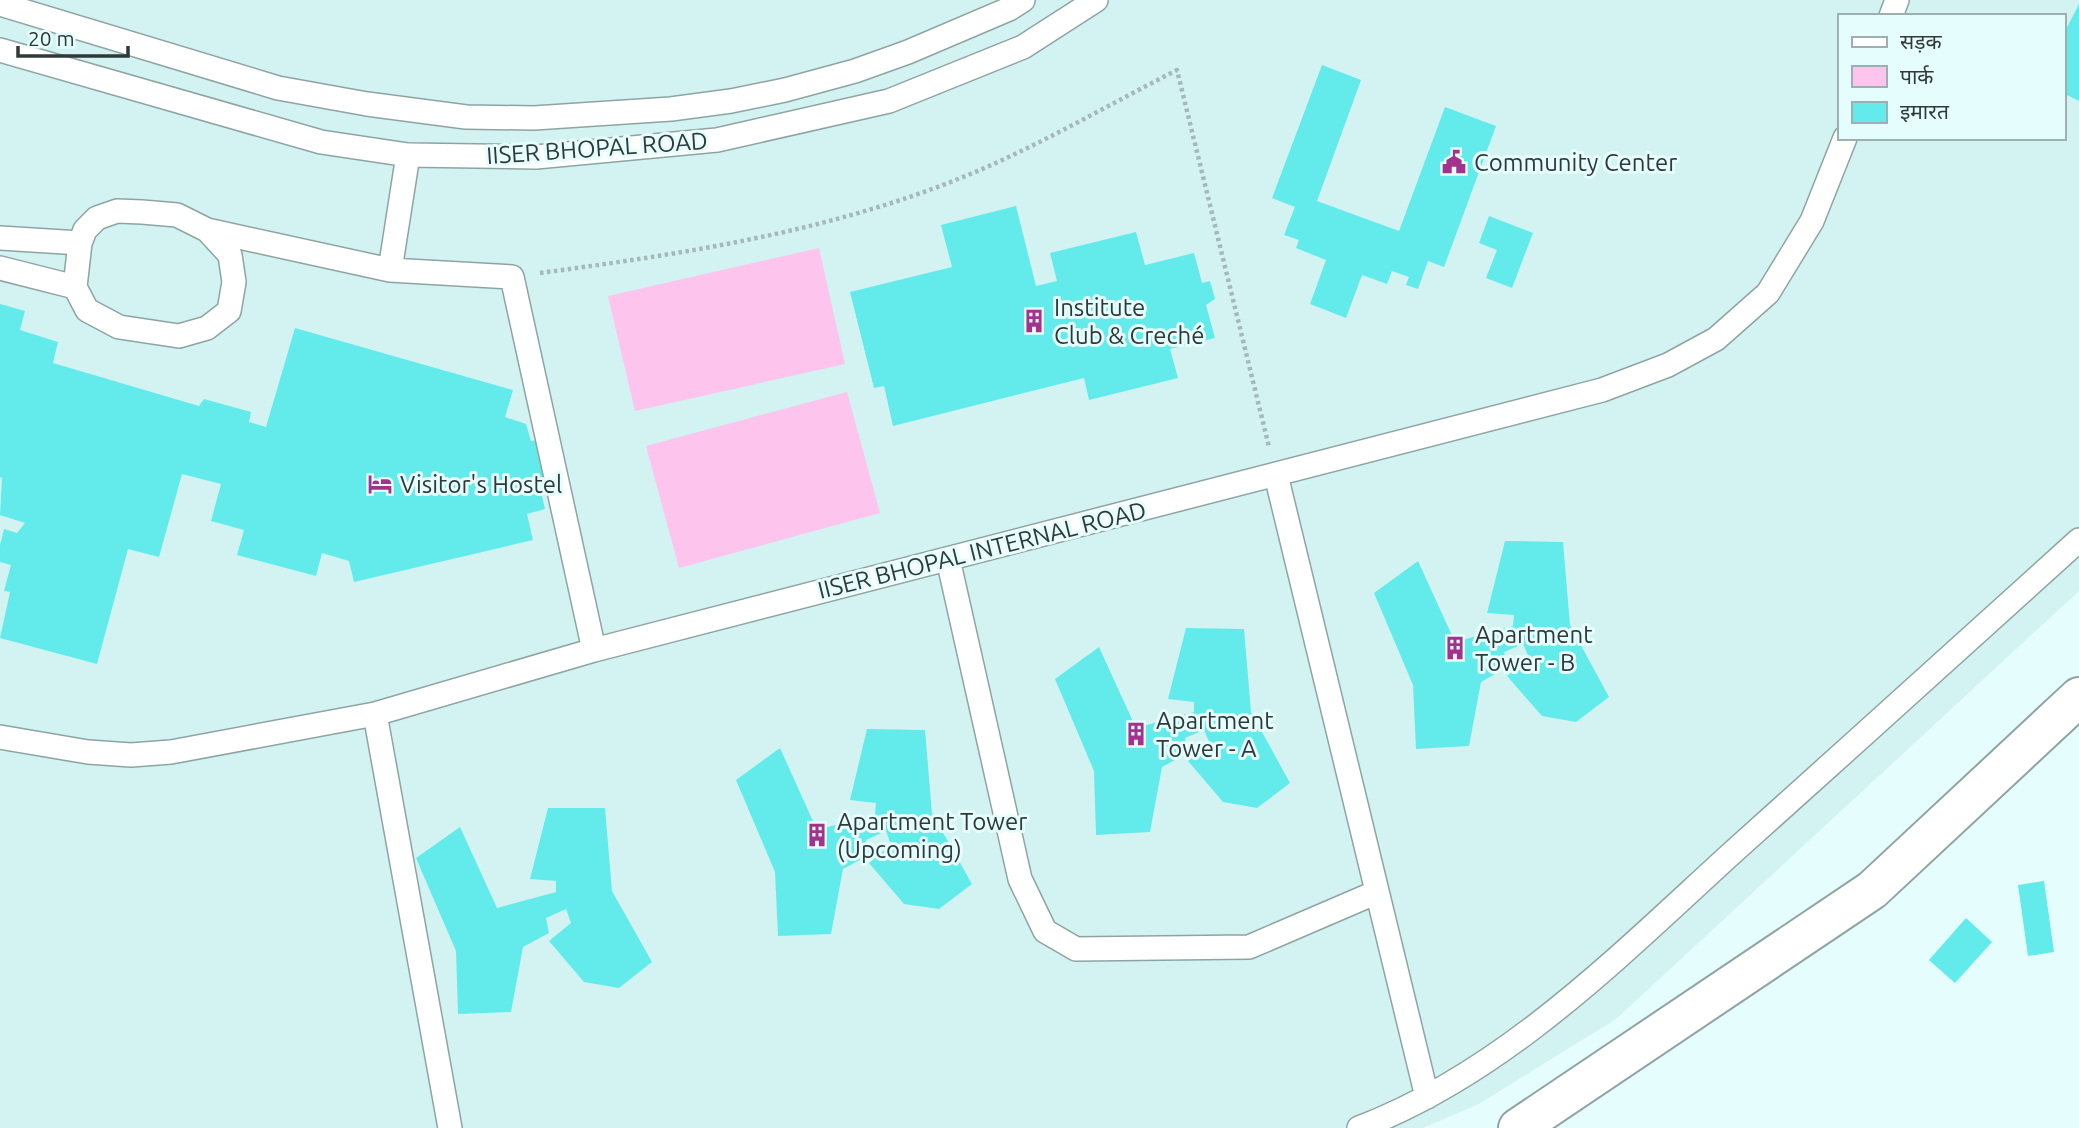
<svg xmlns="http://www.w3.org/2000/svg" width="2079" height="1128" font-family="Ubuntu,'Noto Sans Devanagari',sans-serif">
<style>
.built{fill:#d2f3f2;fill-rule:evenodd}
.green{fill:#fdc4ee}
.building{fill:#63ebeb}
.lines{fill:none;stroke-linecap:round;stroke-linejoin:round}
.lane-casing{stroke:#8ea4a3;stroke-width:26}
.street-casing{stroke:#8ea4a3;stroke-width:42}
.path{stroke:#a6b8b8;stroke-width:4.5;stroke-dasharray:3.5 3.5;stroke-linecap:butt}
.lane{stroke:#fff;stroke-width:23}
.street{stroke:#fff;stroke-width:38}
.labels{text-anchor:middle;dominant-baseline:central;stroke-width:6;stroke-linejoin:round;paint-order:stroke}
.street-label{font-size:24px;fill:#303939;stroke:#e6fdfd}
.poi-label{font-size:24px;fill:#303939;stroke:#e6fdfd;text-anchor:start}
</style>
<rect width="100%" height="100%" fill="#e6fdfd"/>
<path class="built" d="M0,0H2079V591L1616,1019L1479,1104L1423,1128H0ZM1839,16H2063V138H1839Z"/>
<path class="green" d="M819,248L845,364L635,411L608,296Z
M847,392L880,513L679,568L646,446Z"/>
<path class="building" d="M2079,4V101L2063,93V35Z
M1322,65L1361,80L1317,201L1399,231L1445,107L1496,126L1444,267L1428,261L1418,289L1406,285L1409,277L1392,271L1387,284L1362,275L1346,318L1310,304L1326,260L1296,248L1299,240L1284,235L1295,207L1272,198Z
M1016,206L1036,286L1057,281L1050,253L1136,232L1145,265L1194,253L1202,283L1210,281L1215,299L1206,305L1215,338L1170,349L1178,378L1089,400L1084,378L893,426L884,386L874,388L850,292L952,267L941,225Z
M1489,216L1533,233L1512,288L1486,278L1497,250L1479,243Z
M0,304L25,311L20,330L58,342L53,363L199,406L204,399L251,412L249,422L266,427L295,328L513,390L505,417L526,424L531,441L537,440L545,477L538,479L545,509L527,514L533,540L354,582L349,561L322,553L316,576L237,555L244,530L211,521L221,484L182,474L159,557L128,549L97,664L0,638L10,592L4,591L11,565L0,562V545L4,529L17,533L25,523L0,515L2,478L0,477Z
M1505,541L1563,542L1570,625L1609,697L1576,722L1542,716L1507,676L1529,658L1523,644L1504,652L1507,667L1481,682L1469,746L1416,749L1413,685L1374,593L1418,561L1455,642L1513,626L1514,615L1487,613Z
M1186,628L1244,629L1251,712L1290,783L1257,808L1223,802L1188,761L1210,744L1204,730L1185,738L1188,753L1162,767L1150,832L1096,835L1094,771L1055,679L1099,647L1136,728L1194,712V702L1168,699Z
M867,729L925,730L932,813L972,884L939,909L904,904L869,863L891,845L886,831L866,840L869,855L843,869L831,934L778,936L775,872L736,780L780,748L817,830L875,814L876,803L850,800Z
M548,808H605L612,891L652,962L619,988L584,982L549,941L571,923L566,909L546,918L549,933L523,947L511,1012L458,1014L456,951L416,858L460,827L497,908L556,892V881L530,879Z
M2044,881L2054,952L2028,956L2018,885Z
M1966,918L1992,942L1955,983L1929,960Z"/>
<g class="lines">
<g class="lane-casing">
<path id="lane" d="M0,4L278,88L367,104L466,117L534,118L671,109L731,101L785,90L855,71L908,52L1009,9L1023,0
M1891,16L1897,0
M0,50L321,142L408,155L536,157L717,140L889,101L1023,47L1096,0
M0,238L80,243L85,230L97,218L117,211L142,212L177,215L207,230L390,270L512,277L594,650
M0,268L75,287L87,310L119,327L179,336L207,328L229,311L234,282L230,255L207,230
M390,270L408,155
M75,287L80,243
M1276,475L1427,1097
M948,559L1020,879L1045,931L1076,949L1249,947L1377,892
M375,714L450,1128
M0,737L88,752L131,755L171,752L375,714L594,650L1602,390L1668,365L1716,339L1768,293L1812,221L1845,138
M1359,1128C1504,1073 1619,956 1732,853C1848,749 1963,645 2079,540"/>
</g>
<g class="street-casing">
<path id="street" d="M1518,1128L1872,890L2079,697"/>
</g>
<path class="path" d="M540,273C697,252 853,228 998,162C1059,134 1118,100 1177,70L1269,447"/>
<use href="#lane" class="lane"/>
<use href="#street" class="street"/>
</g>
<defs>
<g id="civic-bare" transform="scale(1.89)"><path d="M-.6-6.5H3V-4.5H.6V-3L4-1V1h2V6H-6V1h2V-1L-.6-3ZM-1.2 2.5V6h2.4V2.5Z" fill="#a3328f" stroke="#e6fdfd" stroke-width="2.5" paint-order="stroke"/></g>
<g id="building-bare" transform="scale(1.89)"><path d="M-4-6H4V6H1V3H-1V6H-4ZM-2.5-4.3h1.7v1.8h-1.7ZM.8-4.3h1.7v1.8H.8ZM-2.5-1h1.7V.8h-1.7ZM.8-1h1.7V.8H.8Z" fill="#a3328f" stroke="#e6fdfd" stroke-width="2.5" paint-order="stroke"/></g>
<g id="hotel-bare" transform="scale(1.89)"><path d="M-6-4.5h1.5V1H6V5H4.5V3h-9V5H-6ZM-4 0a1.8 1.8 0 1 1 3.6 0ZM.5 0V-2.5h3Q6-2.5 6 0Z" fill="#a3328f" stroke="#e6fdfd" stroke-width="2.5" paint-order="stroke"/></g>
</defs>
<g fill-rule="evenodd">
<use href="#civic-bare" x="1454" y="162"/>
<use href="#building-bare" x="1034" y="321"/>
<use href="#hotel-bare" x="380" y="484"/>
<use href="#building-bare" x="1455" y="648"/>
<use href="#building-bare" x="1136" y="734"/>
<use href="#building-bare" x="817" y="835"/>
</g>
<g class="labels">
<g class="street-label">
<text transform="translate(597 148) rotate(-4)">IISER BHOPAL ROAD</text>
<text transform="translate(982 550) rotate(-14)">IISER BHOPAL INTERNAL ROAD</text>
</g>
<g class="poi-label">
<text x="1474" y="162">Community Center</text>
<text x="1054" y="307">Institute<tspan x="1054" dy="28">Club &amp; Creché</tspan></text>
<text x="400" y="484">Visitor's Hostel</text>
<text x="1475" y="634">Apartment<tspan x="1475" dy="28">Tower - B</tspan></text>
<text x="1156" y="720">Apartment<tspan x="1156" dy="28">Tower - A</tspan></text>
<text x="837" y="821">Apartment Tower<tspan x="837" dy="28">(Upcoming)</tspan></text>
</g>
</g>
<rect x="1838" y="14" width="228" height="126" fill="#e6fdfd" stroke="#9dafaf" stroke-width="2"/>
<rect x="1852" y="37" width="35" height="10" fill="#ffffff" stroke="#9dafaf" stroke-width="2"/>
<text x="1900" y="49" font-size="21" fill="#303939">सड़क</text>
<rect x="1852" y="66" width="35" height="21" fill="#fdc4ee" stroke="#9dafaf" stroke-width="2"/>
<text x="1900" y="84" font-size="21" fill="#303939">पार्क</text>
<rect x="1852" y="102" width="35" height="21" fill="#63ebeb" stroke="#9dafaf" stroke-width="2"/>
<text x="1900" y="119" font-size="21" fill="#303939">इमारत</text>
<path d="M18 46v10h110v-10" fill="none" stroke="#303939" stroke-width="3.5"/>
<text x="28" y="46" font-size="21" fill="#303939" stroke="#e6fdfd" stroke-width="5" paint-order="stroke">20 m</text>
</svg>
